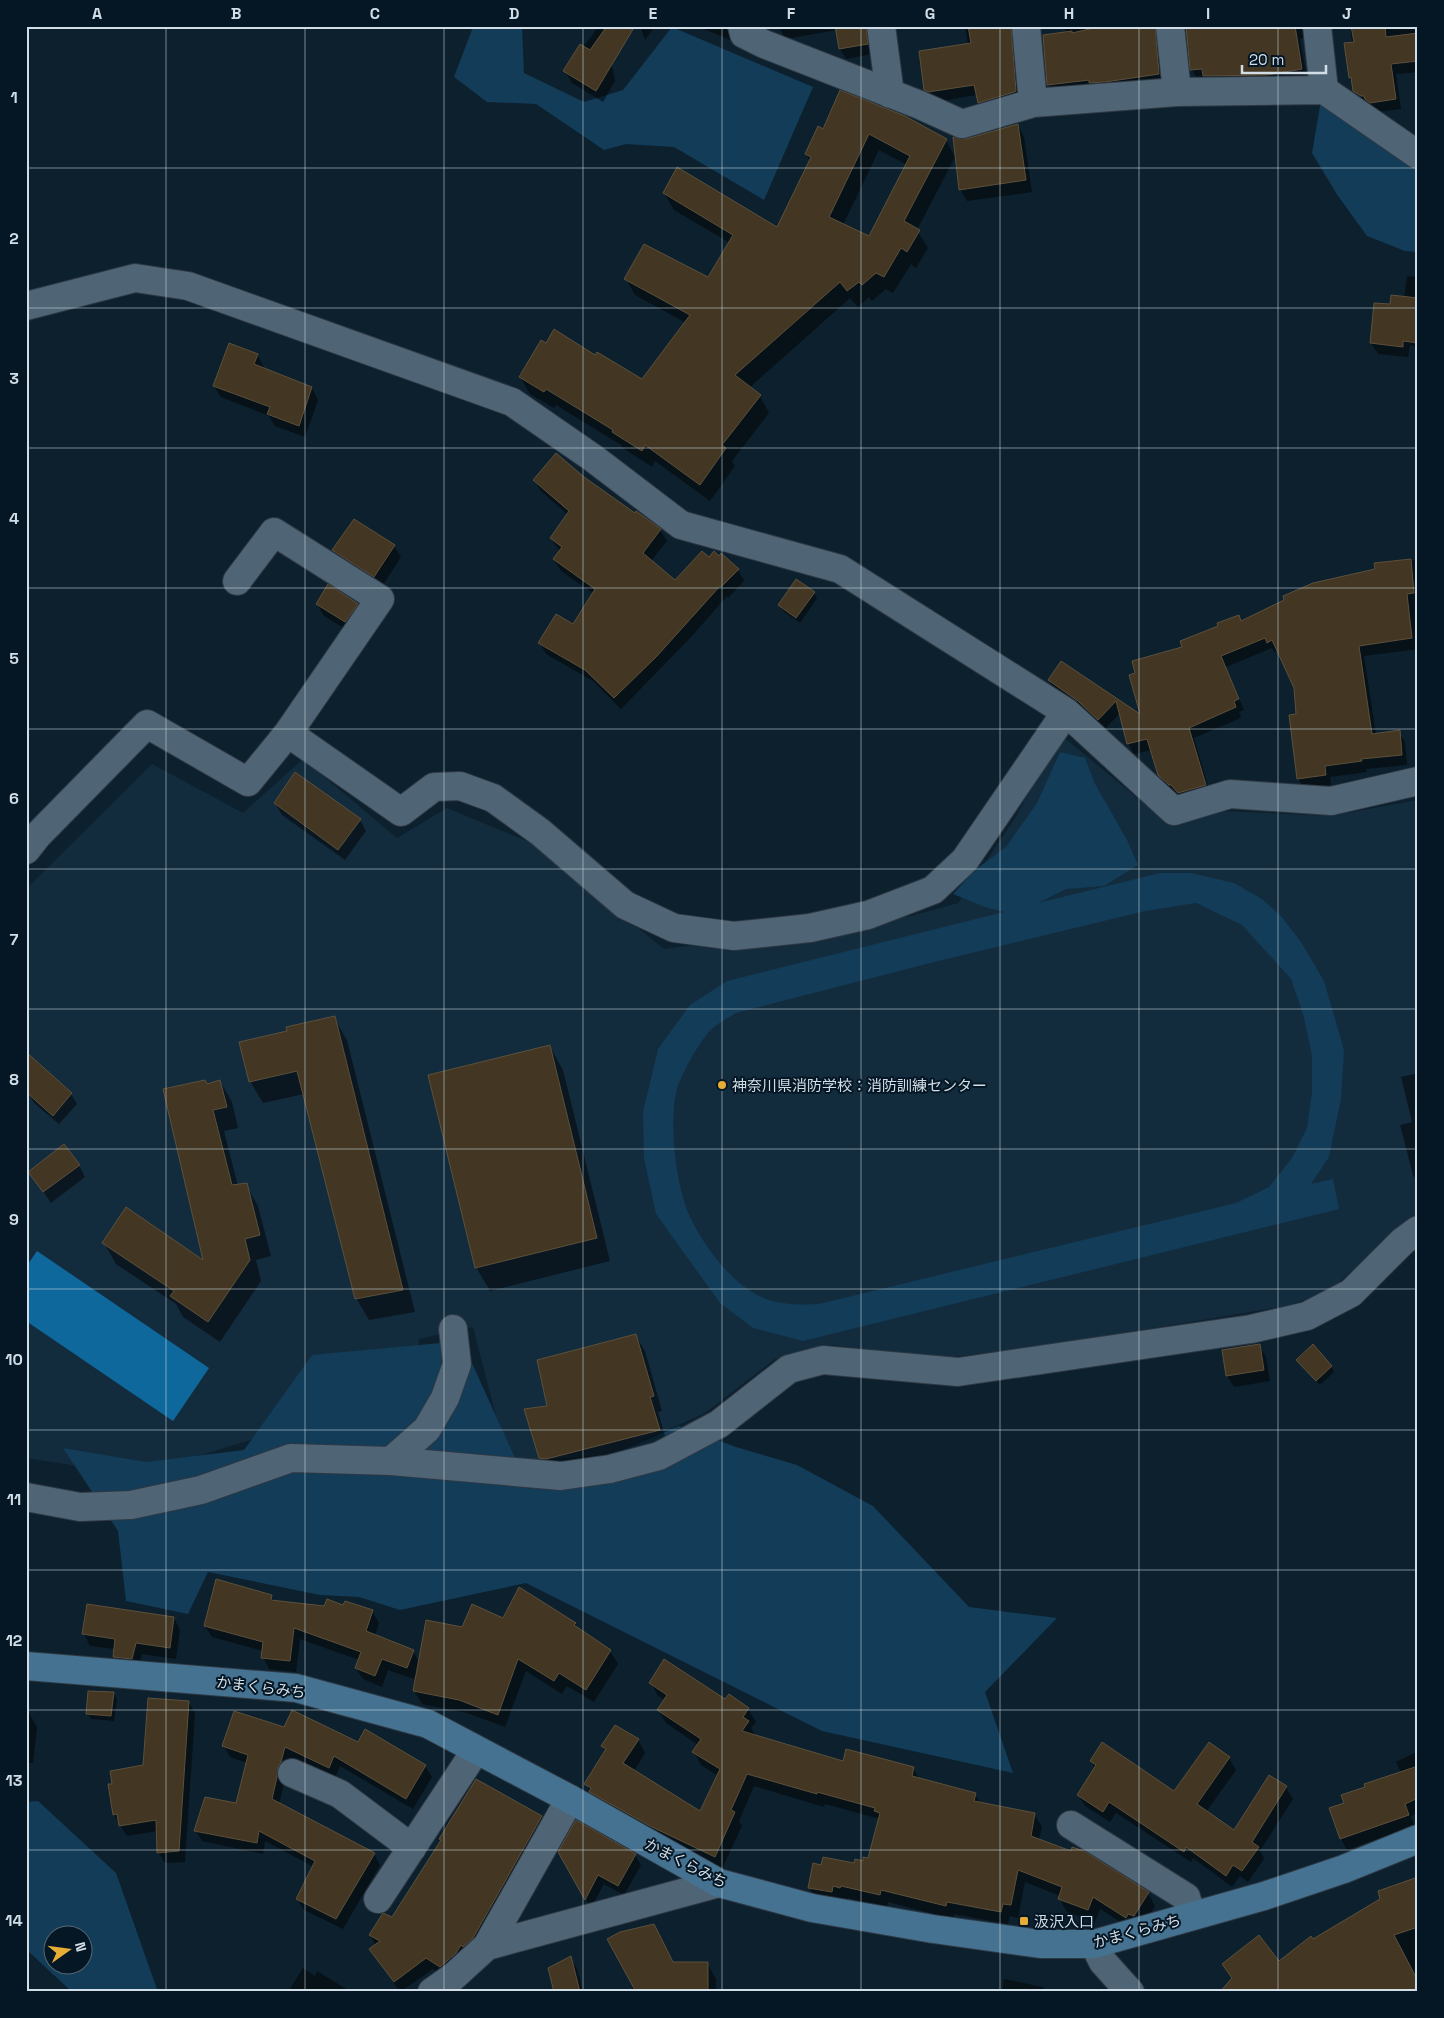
<svg xmlns="http://www.w3.org/2000/svg" width="1444" height="2018" font-family="'Space Grotesk','Noto Sans JP',sans-serif">
<style>
.built{fill:#132c3d}
.green{fill:#123c58;fill-rule:evenodd}
.water{fill:#0e689c}
.shadow{fill:#0007;fill-rule:evenodd}
.building{fill:#433723;stroke:#5c503b;fill-rule:evenodd}
.lines{fill:none;stroke-linecap:round;stroke-linejoin:round}
.minor-casing{stroke:#2e3843;stroke-width:30}
.tertiary-casing{stroke:#2e3843;stroke-width:30}
.secondary-casing{stroke:#2e3843;stroke-width:30}
.minor{stroke:#4f6474;stroke-width:28}
.tertiary{stroke:#4f6474;stroke-width:28}
.secondary{stroke:#447290;stroke-width:28}
.grid{fill:none;stroke:#d2dee7;stroke-width:1;stroke-opacity:0.55}
.poi-dot{fill:#e6ac36;stroke:#051724;stroke-width:2}
.labels{text-anchor:middle;dominant-baseline:central;stroke-width:4;stroke-linejoin:round;paint-order:stroke}
.poi-label{font-size:15px;fill:#d2dee7;stroke:#051724;text-anchor:start}
.street-label{font-size:15px;fill:#d2dee7;stroke:#051724}
.neatline{fill:none;stroke:#d2dee7;stroke-width:2}
.grid-label{font-size:16px;text-anchor:middle;font-weight:bold;fill:#d2dee7}
</style>
<rect width="100%" height="100%" fill="#0d202e"/>
<path class="built" d="M1061,735L1170,825L1224,811L1330,816L1418,800V1222L1373,1252L1328,1292L1291,1305L1048,1346L933,1359L834,1345L775,1359L705,1413L613,1454L532,1461L506,1455L473,1327L419,1339L412,1390L137,1475L26,1458V889L152,764L243,813L303,759L397,838L447,808L536,845L664,949L911,916L958,903L1015,818Z"/>
<path class="green" d="M470,26H522L524,73L584,102L623,90L672,27L813,87L764,200L674,147L626,144L604,150L536,104L487,102L454,77L473,27Z
M1321,100L1418,169V252L1405,251L1367,236L1338,196L1312,153Z
M1060,752L1085,758L1095,784L1127,840L1138,865L1104,886L1066,889L1038,903L1160,873H1191L1234,883L1262,899L1281,916L1301,942L1324,981L1344,1050L1341,1099L1329,1157L1311,1184L1333,1179L1339,1209L803,1341L753,1328L720,1303L656,1214L644,1158L643,1112L658,1049L690,1005L727,981L1004,912L985,907L953,894L975,870L1006,847L1037,803ZM1196,903L1242,925L1291,979L1304,1017L1312,1056V1092L1307,1128L1292,1158L1269,1187L1236,1203L819,1304C802,1305 782,1305 766,1299C733,1286 705,1248 690,1217C676,1185 669,1128 676,1093C680,1076 697,1046 708,1033C714,1025 727,1019 736,1013L938,961L1145,911Z
M462,1341L529,1489L679,1426L736,1447L797,1465L873,1506L969,1607L1057,1618L985,1692L1013,1773L822,1731L526,1583L400,1610L359,1597L320,1595L208,1572L188,1614L126,1601L118,1531L63,1448L146,1462L244,1450L312,1355Z
M38,1801L116,1873L158,1992H72L26,1949V1802ZM52,1936H82V1966H52Z"/>
<path class="water" d="M37,1251L209,1368L173,1421L26,1321V1267Z"/>
<path class="shadow" d="M599,26H601L606,35L615,81L603,102L572,83L565,71Z
M640,26H655L645,40Z
M697,26H727L730,40Z
M779,26H872L873,54L846,59L840,49L837,30L785,39Z
M965,26H1014L1021,101L985,113L979,103L977,95L935,102L932,100L926,90L968,45Z
M1065,26H1164V84L1054,95L1048,84L1066,33Z
M1187,26H1302L1304,38L1300,39L1307,79L1198,80L1192,70Z
M1350,26H1418V72L1396,74L1401,109L1376,112L1360,101L1350,77L1352,43Z
M840,92L946,140L955,157L917,230L928,248L916,268L911,264L893,293L886,289L872,301L869,297L858,307L850,298L749,388L760,396L769,413L732,461L735,466L710,501L655,461L652,467L623,448L621,445L556,405L554,408L530,394L520,377L596,357L642,381L686,323L635,295L626,279H708L730,243L674,210L664,193L777,229L810,162L806,154L824,130ZM879,150L907,165L869,237L843,225Z
M1018,125L1024,137L1032,192L967,201L960,189L967,140Z
M1407,276L1418,277V348L1410,345L1408,357L1378,354L1371,343L1375,304L1391,305L1404,298Z
M257,355L264,367L263,369L312,388L318,400L305,437L275,426L269,416L221,397L214,386Z
M584,478L635,514L637,512L660,530L667,541L651,561L675,582L709,558L738,570L744,581L728,598L727,596L692,636L621,709L593,681L546,654L540,643L574,626L594,594L561,571L554,560L560,551L551,539L568,515L541,491L534,480Z
M394,546L401,557L381,588L340,562L334,550Z
M1418,560V649L1364,656L1376,734L1399,732L1405,742L1407,765L1366,769L1367,772L1330,777L1331,785L1304,789L1298,778L1295,688L1278,650L1274,652L1272,648L1226,667L1244,710L1239,712L1241,718L1194,738L1211,796L1185,803L1178,795H1176L1166,786L1159,775L1152,750L1134,754L1128,743L1120,713L1104,730L1055,691L1049,680L1062,662L1142,717L1184,647L1241,622L1376,570L1375,564Z
M814,593L817,598L800,623L783,611L780,606Z
M317,604H357L364,616L352,633L324,616Z
M275,803L360,820L366,831L345,860L282,815Z
M334,1018L347,1040L415,1312L369,1320L356,1298L304,1094L263,1103L250,1081L289,1032Z
M550,1047L563,1070L610,1261L490,1291L476,1267Z
M26,1053L71,1094L77,1104L59,1124L34,1103L28,1093Z
M1418,1073V1183L1413,1175L1400,1125L1412,1122L1401,1077Z
M220,1081L232,1102L238,1128L224,1131L238,1186L246,1185L258,1206L271,1256L256,1260L261,1281L220,1342L183,1317L176,1304L116,1264L104,1243L205,1263L207,1085Z
M79,1165L85,1177L51,1203L30,1172Z
M636,1336L645,1351L662,1411L658,1412L668,1446L549,1474L540,1458L548,1407Z
M1259,1346L1266,1357L1270,1381L1234,1387L1227,1376Z
M1298,1360L1331,1366L1334,1372L1320,1385Z
M271,1596L274,1601L325,1607L344,1606L372,1611L379,1623L375,1636L413,1651L419,1662L462,1629L504,1620L575,1623L579,1630L610,1651L618,1664L594,1702L567,1686L562,1694L526,1671L505,1727L467,1713L422,1704L414,1690L417,1674L414,1679L388,1670L382,1687L363,1679L356,1668L359,1660L300,1639L296,1672L269,1669L263,1657V1651L212,1637L205,1626Z
M174,1618L180,1630L176,1659L142,1654L138,1670L121,1669L114,1657L115,1649L90,1646L84,1634Z
M651,1683L726,1701L748,1709L756,1722L751,1728L755,1735L844,1763L913,1768L920,1780L975,1794L981,1804L1034,1814L1042,1827L1039,1840L1148,1893L1155,1906L1142,1929L1133,1930L1100,1909L1095,1922L1067,1912L1059,1898L1060,1896L1025,1882L1018,1918L1010,1916L1008,1924L954,1914L953,1919L888,1902L887,1908L848,1898V1900H817L809,1887L822,1866L855,1865L869,1860L880,1819L825,1804L824,1807L754,1786L739,1821L742,1826L722,1869L598,1805L586,1784L606,1751L603,1747L638,1740L645,1753L634,1771L701,1813L718,1776L701,1765L694,1752L698,1745L666,1723L658,1710L665,1700L658,1696Z
M114,1694L117,1699L114,1721L91,1719L88,1714Z
M188,1702L195,1713L185,1862L165,1863L158,1852L157,1831L127,1836L114,1815V1785L144,1766Z
M26,1713H29L37,1727L33,1763H26Z
M285,1729L358,1744L425,1766L432,1777L413,1809L340,1766L335,1778L291,1757L287,1773L283,1779V1789L279,1804L374,1854L380,1865L343,1929L304,1910L297,1899L314,1867L265,1841L263,1854L202,1841L196,1831L237,1804L247,1763L230,1757L224,1746Z
M1209,1744L1229,1758L1236,1770L1206,1812L1234,1832L1269,1776L1286,1787L1293,1799L1260,1851L1264,1859L1248,1882L1240,1876L1232,1887L1193,1858L1191,1862L1116,1813L1110,1822L1085,1806L1078,1795L1095,1768L1091,1761L1174,1792Z
M1418,1751V1813L1411,1816L1414,1826L1347,1850L1341,1839L1345,1804L1367,1788L1401,1773L1396,1762Z
M476,1780L541,1817L548,1828L486,1934L446,1978L433,1969L400,1992L371,1950L376,1946L370,1935L393,1919L442,1842L440,1839Z
M576,1822L635,1855L641,1865L624,1895L604,1884L591,1908L559,1852Z
M1418,1878V1992L1233,1980L1224,1965L1279,1962Z
M663,1942L674,1964L707,1963L716,1979V1992H630Z
M571,1958L577,1969L583,1992H555Z
M303,1968L315,1976L317,1971L351,1992H288Z
M1004,1979L1043,1987L1046,1992H1002Z"/>
<path class="building" d="M607,26H635L596,91L563,71L580,44L590,50Z
M835,26H866L868,44L839,49Z
M968,26H1011L1016,91L1014,92L978,103L974,85L928,92L924,90L919,51L971,43Z
M1103,26H1155L1159,74L1105,82L1089,83V80L1047,85L1043,35L1072,31V33Z
M1186,26H1295L1302,69L1267,75L1203,76L1202,69L1190,70Z
M1351,26H1385L1386,37L1418,33V61L1391,64L1396,99L1370,103L1365,99L1364,96H1361L1353,91L1351,77L1349,78L1344,43L1354,42Z
M840,90L905,116L947,139L904,221L920,230L907,252L901,248L884,277L876,273L862,285L859,282L847,291L840,282L735,375L761,395L722,445L726,448L700,485L645,445L642,451L612,432L613,430L546,389L544,392L519,377L541,340L546,343L554,329L595,355L597,352L642,379L690,315L624,279L644,244L708,277L733,235L663,193L677,167L777,227L811,157L805,154L818,126L823,129ZM869,134L910,156L869,236L829,217Z
M1018,124L1026,180L959,190L953,137L966,139Z
M1391,295L1418,298V343L1403,341V347L1370,343L1374,303L1390,304Z
M229,343L258,354L254,364L312,387L299,426L267,414L270,407L213,386Z
M556,453L584,477L635,513L636,511L661,529L643,553L675,580L702,551L709,557L714,551L719,556L721,553L739,569L721,587L720,586L657,656L614,698L585,670L538,643L556,614L573,624L595,589L553,559L562,547L550,538L569,511L533,480Z
M354,519L395,545L374,577L332,550Z
M1411,559L1414,593L1407,594L1412,638L1359,646L1372,734L1400,730L1402,755L1361,759L1362,761L1325,766L1326,775L1297,779L1289,715L1296,714L1294,688L1272,640L1267,643L1265,638L1221,656L1239,699L1234,701L1236,707L1189,728L1206,785L1178,793L1171,785H1169L1158,775L1147,739L1127,744L1116,701L1098,720L1078,701L1048,680L1061,661L1140,714L1129,675L1135,673L1132,661L1182,647L1180,641L1218,626L1217,623L1239,615L1241,621L1284,600L1283,596L1313,583L1375,569L1374,563Z
M796,579L815,592L796,618L778,605Z
M328,584L358,604L345,622L316,604Z
M295,772L361,819L338,850L274,803Z
M335,1016L403,1290L355,1299L297,1071L249,1082L239,1042L287,1031L286,1027Z
M550,1045L597,1238L475,1268L428,1075Z
M26,1052L72,1093L53,1116L26,1092Z
M205,1080L207,1084L220,1080L227,1107L213,1110L232,1185L247,1183L260,1235L245,1239L250,1260L208,1322L170,1296L174,1291L102,1243L126,1207L203,1260L163,1089Z
M64,1144L80,1165L43,1192L28,1172Z
M636,1334L654,1396L650,1397L660,1430L546,1459L539,1458L524,1409L547,1406L537,1360Z
M1260,1344L1264,1370L1226,1376L1222,1350Z
M1313,1344L1332,1366L1316,1381L1296,1360Z
M216,1579L272,1595L271,1600L324,1606L327,1599L343,1605L345,1601L373,1610L366,1631L414,1650L407,1668L382,1659L375,1676L355,1668L361,1652L294,1628L290,1661L261,1658L263,1642L204,1626Z
M519,1587L576,1623L574,1625L611,1650L586,1690L559,1673L554,1681L518,1659L498,1715L459,1700L413,1691L426,1620L462,1627L472,1604L503,1618Z
M87,1604L174,1617L170,1648L136,1643L132,1659L113,1657L115,1639L82,1634Z
M664,1659L725,1699L729,1694L749,1708L743,1717L749,1721L742,1731L843,1761L846,1749L914,1767L912,1776L976,1793L974,1801L1035,1813L1031,1836L1071,1851L1072,1847L1084,1851L1149,1892L1134,1916L1128,1914L1126,1918L1093,1897L1088,1910L1058,1899L1062,1887L1018,1870L1011,1905L1003,1904L1001,1912L947,1902L946,1906L881,1890L880,1895L841,1886L840,1888L833,1886L832,1892L808,1888L813,1863L821,1865L823,1857L854,1863L855,1859L863,1861V1857L868,1858L880,1813L874,1811L875,1808L817,1792V1794L747,1774L731,1810L735,1812L715,1857L652,1827L589,1792L591,1788L584,1784L606,1749L601,1746L615,1725L639,1739L623,1763L700,1811L720,1769L692,1752L701,1739L657,1710L667,1695L649,1683Z
M88,1691L114,1692L111,1716L86,1714Z
M148,1698L189,1701L179,1851L157,1853L156,1820L119,1826L117,1814L113,1815L108,1784H112L110,1771L143,1765Z
M292,1710L358,1742L365,1729L426,1765L406,1799L334,1756L329,1768L285,1747L281,1762L278,1767L277,1777L272,1799L375,1853L336,1919L296,1899L315,1861L259,1831L257,1843L194,1831L205,1797L236,1803L248,1755L222,1746L234,1711L284,1727Z
M1102,1742L1174,1791L1209,1742L1230,1757L1197,1804L1234,1830L1269,1775L1287,1786L1252,1842L1259,1847L1242,1871L1233,1865L1226,1876L1186,1847L1184,1852L1109,1802L1103,1812L1077,1795L1096,1765L1090,1761Z
M1418,1766V1798L1405,1804L1409,1815L1340,1839L1329,1808L1344,1803L1341,1795L1365,1787L1364,1784Z
M476,1779L542,1816L473,1938L463,1947L461,1945L456,1953L440,1967L426,1958L394,1982L369,1949L380,1941L369,1935L383,1913L392,1917L441,1840L439,1839Z
M576,1820L636,1854L618,1886L598,1875L585,1900L558,1852Z
M1418,1877V1927L1394,1935L1418,1981V1992H1220L1232,1978L1222,1964L1259,1935L1279,1961L1311,1936L1313,1939L1380,1899L1378,1891Z
M654,1924L673,1962H708V1992H636L607,1939L620,1932Z
M571,1956L580,1992H554L548,1968Z"/>
<g class="lines">
<g class="minor-casing">
<path id="minor" d="M742,26L744,34L764,44L920,105L962,124L1033,103L1177,92L1324,90L1418,155
M881,26L890,94
M1026,26L1033,103
M1170,26L1177,92
M1317,26L1324,90
M26,306L135,278L188,286L512,402L593,458L681,525L840,569L1066,712L1174,811L1230,794L1331,801L1418,781
M237,581L274,532L380,599L288,733
M26,850L37,836L147,724L248,782L288,733L401,812L434,787L460,786L493,798L540,832L625,905L674,928L734,936L810,928L868,915L933,890L965,860L1066,712
M391,1461L561,1476L610,1469L659,1456L719,1424L789,1369L823,1360L958,1372L1251,1329L1307,1316L1351,1293L1403,1241L1418,1230
M292,1773L340,1794L412,1848
M1071,1825L1186,1897L1192,1916
M378,1899L476,1750
M487,1946L570,1799
M432,1992L453,1977L487,1946L719,1883"/>
</g>
<g class="tertiary-casing">
<path id="tertiary" d="M26,1497L80,1507L131,1505L201,1490L291,1458L391,1461L427,1429L445,1398L457,1364L453,1329
M1094,1944L1103,1962L1130,1992"/>
</g>
<g class="secondary-casing">
<path id="secondary" d="M26,1666L296,1688L428,1724L570,1799L719,1883L812,1908L933,1929L1040,1944H1094L1264,1896L1344,1869L1418,1839"/>
</g>
<use href="#minor" class="minor"/>
<use href="#tertiary" class="tertiary"/>
<use href="#secondary" class="secondary"/>
</g>
<path class="grid" d="M166,26V1992M305,26V1992M444,26V1992M583,26V1992M722,26V1992M861,26V1992M1000,26V1992M1139,26V1992M1278,26V1992M26,168H1418M26,308H1418M26,448H1418M26,588H1418M26,729H1418M26,869H1418M26,1009H1418M26,1149H1418M26,1289H1418M26,1430H1418M26,1570H1418M26,1710H1418M26,1850H1418"/>
<g class="poi-dot">
<circle cx="722" cy="1085" r="5"/>
<rect x="1019" y="1916" width="10" height="10" rx="2.5"/>
</g>
<g class="labels">
<g class="poi-label">
<text x="732" y="1085">神奈川県消防学校：消防訓練センター</text>
<text x="1034" y="1921">汲沢入口</text>
</g>
<g class="street-label">
<text transform="translate(261 1687) rotate(7)">かまくらみち</text>
<text transform="translate(686 1863) rotate(27)">かまくらみち</text>
<text transform="translate(1137 1931) rotate(-15)">かまくらみち</text>
</g>
</g>
<rect width="1444" height="2018" fill="none" stroke="#051724" stroke-width="55"/>
<g transform="translate(68 1950) rotate(76)"><circle r="24" fill="#051724" stroke="#576772"/>
<path d="M0-4L9 19L0 12L-9 19Z" fill="#e6ac36"/>
<text y="-8" font-size="14" font-weight="bold" text-anchor="middle" fill="#d2dee7">N</text>
</g>
<path d="M1242 65v8h84v-8" fill="none" stroke="#d2dee7" stroke-width="2.5"/>
<text x="1249" y="65" font-size="15" fill="#d2dee7" stroke="#051724" stroke-width="4" paint-order="stroke">20 m</text>
<rect x="28" y="28" width="1388" height="1962" class="neatline"/>
<g class="grid-label">
<text x="97" y="19">A</text>
<text x="236" y="19">B</text>
<text x="375" y="19">C</text>
<text x="514" y="19">D</text>
<text x="653" y="19">E</text>
<text x="791" y="19">F</text>
<text x="930" y="19">G</text>
<text x="1069" y="19">H</text>
<text x="1208" y="19">I</text>
<text x="1347" y="19">J</text>
<text x="14" y="103">1</text>
<text x="14" y="244">2</text>
<text x="14" y="384">3</text>
<text x="14" y="524">4</text>
<text x="14" y="664">5</text>
<text x="14" y="804">6</text>
<text x="14" y="945">7</text>
<text x="14" y="1085">8</text>
<text x="14" y="1225">9</text>
<text x="14" y="1365">10</text>
<text x="14" y="1505">11</text>
<text x="14" y="1646">12</text>
<text x="14" y="1786">13</text>
<text x="14" y="1926">14</text>
</g>
</svg>
